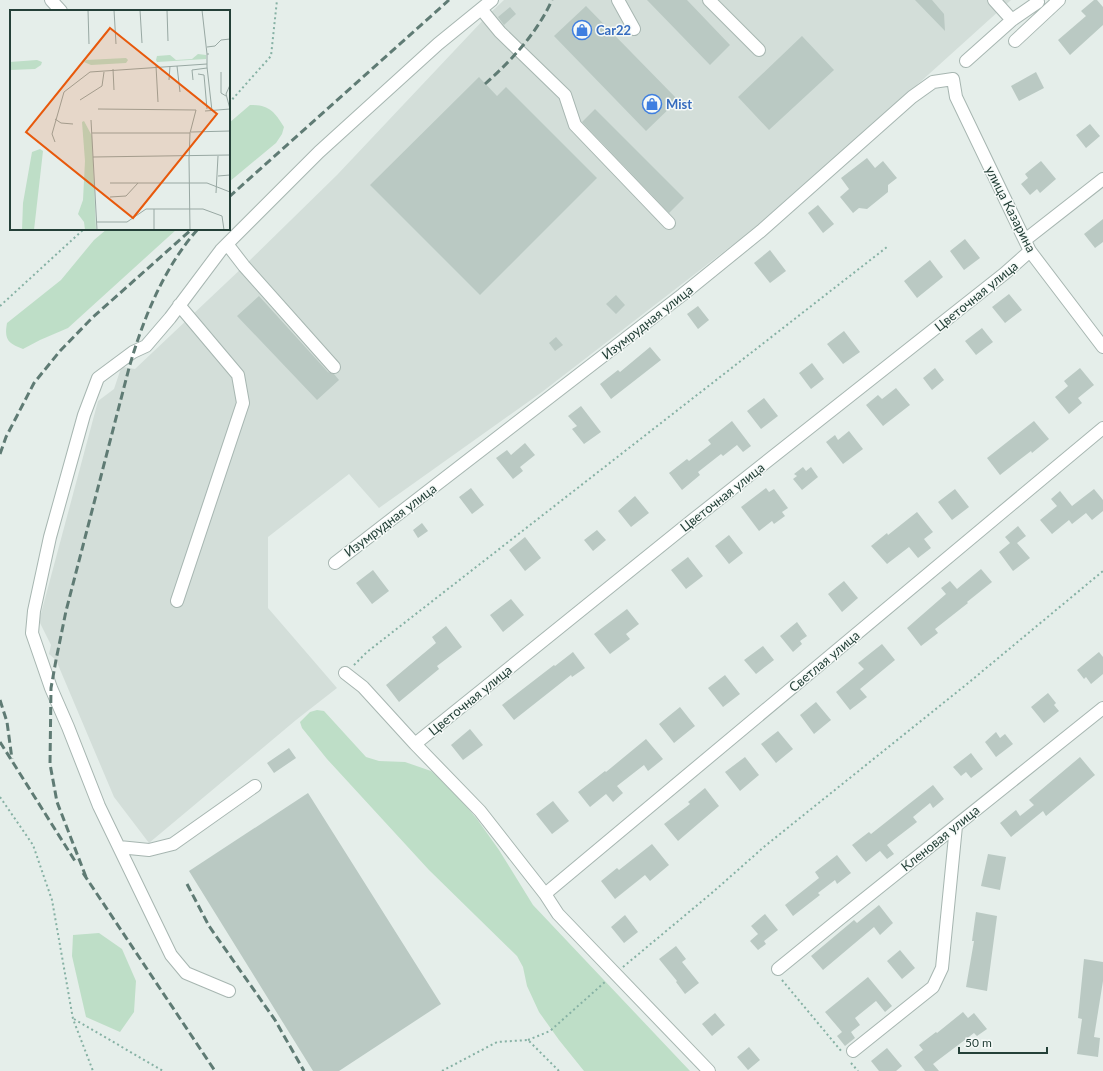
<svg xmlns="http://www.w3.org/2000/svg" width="1103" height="1071" font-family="Lato,sans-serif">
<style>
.built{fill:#d3ded9}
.green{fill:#bedec7}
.building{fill:#bac9c3}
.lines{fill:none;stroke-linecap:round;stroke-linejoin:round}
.minor-casing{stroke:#a7b6b1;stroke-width:14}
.path{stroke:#86b1a4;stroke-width:2;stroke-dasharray:2 3;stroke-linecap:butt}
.minor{stroke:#fff;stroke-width:12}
.rail{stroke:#5f7b74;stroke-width:3;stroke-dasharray:8 4;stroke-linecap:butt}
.labels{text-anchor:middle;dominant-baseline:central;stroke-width:3;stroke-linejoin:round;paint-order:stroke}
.shop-label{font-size:13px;font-weight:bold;fill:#366cbe;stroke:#f6faf8;text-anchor:start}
.street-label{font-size:13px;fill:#244038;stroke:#f6faf8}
.inset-road{fill:none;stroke:#98a8a3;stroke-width:1}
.view{fill:#e8590c;fill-opacity:0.15;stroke:#e8590c;stroke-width:2}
.inset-edge{fill:none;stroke:#244038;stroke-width:2}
</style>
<rect width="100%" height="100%" fill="#e5eeea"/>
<path class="built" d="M504,0H1011L795,195L739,240L542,392L379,508L349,474L268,537V608L337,688L296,720L149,843L114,797L56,660L49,654L51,645L39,621L98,401L114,389L121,368L123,367L135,369L244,266L337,175L487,16Z"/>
<path class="green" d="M250,105C269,105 274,111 284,127L282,134L276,143L229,182V123Z
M107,229H177L68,328L40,340L23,349C8,343 4,340 7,323L61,280L94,240Z
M317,710L324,711L366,757L379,761L405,762L431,771L451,788L477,819L499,850L533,905L690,1071H584L559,1040L539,1012L527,986L523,967L517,956L429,870L327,759L302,728L300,722L310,712Z
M99,933L122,949L136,981L134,1012L120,1032L86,1017L72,956L73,935Z"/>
<path class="building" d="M647,0H687L730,45L710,65Z
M915,0H932L944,14L945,31Z
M1094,0H1097L1103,7V25L1070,55L1058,40L1086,16L1081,11Z
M586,6L678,100L646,131L554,36Z
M510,7L516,14L504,25L498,17Z
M802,36L834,70L769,130L738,97Z
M1036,72L1044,88L1019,101L1011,86Z
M479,77L497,96L506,87L597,178L480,295L370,185Z
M595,109L684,198L669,213L582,122Z
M1090,124L1100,136L1086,148L1076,135Z
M867,158L875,168L883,161L897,178L888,185V192L867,209L859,208L853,213L840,197L849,189L841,178Z
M1041,161L1056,179L1040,193L1037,189L1030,195L1021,184L1028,178L1025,174Z
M818,205L834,224L823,233L808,213Z
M1103,219V242L1095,248L1084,234Z
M965,239L980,258L964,270L950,251Z
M770,250L786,271L770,283L754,263Z
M930,260L943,277L917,298L904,281Z
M1009,294L1022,310L1005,323L992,307Z
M616,295L625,305L616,314L606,304Z
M259,296L328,372L334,374L339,380L317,400L237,316Z
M698,306L709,320L698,329L687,314Z
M982,328L993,342L976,355L965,341Z
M844,331L860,352L843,364L827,344Z
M556,337L563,345L555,351L549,343Z
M650,347L661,360L611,399L600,384L618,370L620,372Z
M812,363L824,379L811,389L799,373Z
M935,368L944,380L932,390L923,378Z
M1080,368L1094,385L1078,398L1082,403L1069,414L1055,397L1068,386L1064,381Z
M896,388L910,405L883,426L866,405L878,395L882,399Z
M764,398L778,416L761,429L747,411Z
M581,406L601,432L584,444L572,429L577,426L568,416Z
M732,421L751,446L743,452L737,445L723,456L721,454L698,472L700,475L682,490L669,473L687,459L689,461L711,444L708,440Z
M1034,421L1049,439L1032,453L1031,451L1000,475L987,458Z
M849,431L863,449L843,464L826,442L835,435L838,440Z
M525,443L535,455L520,467L523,471L513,479L496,458L507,450L511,455Z
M803,467L806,471L811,467L818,477L802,490L793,479L797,476L794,474Z
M471,488L484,505L472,514L459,497Z
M766,488L769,492L774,489L788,508L782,512L785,516L774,524L772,521L759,531L741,507Z
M955,489L969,507L952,520L938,502Z
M1094,489L1103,500V511L1092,520L1086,513L1072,524L1069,520L1052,534L1040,520L1057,506L1051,499L1060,491L1072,506Z
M635,496L649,513L631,527L618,511Z
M917,512L933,532L924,539L931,548L918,558L909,547L887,564L871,546L887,533L888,535Z
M422,523L428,531L418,538L413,530Z
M1018,526L1026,536L1017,543L1030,558L1013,571L999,552L1010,543L1005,537Z
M597,530L606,540L593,551L584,540Z
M729,535L743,553L729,564L715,546Z
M525,537L541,558L525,571L509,550Z
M688,557L703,576L686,589L671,570Z
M981,569L992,582L967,602L968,603L935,629L938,633L921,646L907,628L946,594L941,588L950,581L957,589Z
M373,570L389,591L372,604L356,583Z
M844,581L858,598L842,612L828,594Z
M511,599L524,615L503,632L490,615Z
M627,609L639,624L626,634L630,639L610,654L594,634Z
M797,622L807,636L800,641L802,644L793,652L780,636Z
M446,626L462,647L437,666L439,669L399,702L386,685L436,643L432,637Z
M882,644L895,660L860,689L867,697L850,710L836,692L864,669L858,663Z
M763,646L774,660L756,674L744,660Z
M573,652L585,668L572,677L571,675L514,720L502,705L554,665L555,666Z
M1099,652L1103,657V674L1091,684L1086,677L1084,679L1077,670Z
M725,675L740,694L723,707L708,688Z
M1048,693L1056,703L1054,705L1059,711L1044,723L1031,707Z
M816,702L831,720L814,734L800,715Z
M680,707L695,726L674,743L659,724Z
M470,729L483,745L463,760L451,745Z
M778,731L793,749L776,763L761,744Z
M996,732L1000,738L1005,734L1013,744L996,757L985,742Z
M646,739L663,759L648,771L644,765L617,786L623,793L613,802L606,794L590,807L578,792L605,771L606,772Z
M289,748L296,758L274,773L267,763Z
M971,753L983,769L971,778L966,772L961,776L953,767Z
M745,757L759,775L740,791L725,772Z
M1080,757L1095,775L1046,816L1043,811L1011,837L1000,823L1016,810L1020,816L1034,805L1029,800Z
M933,785L944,799L933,808L930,803L913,817L917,822L887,845L894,854L887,859L880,851L866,862L852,845L869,832L871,834Z
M705,788L719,806L678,841L664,824L690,804L688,802Z
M308,793L441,1004L339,1071H313L189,871Z
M553,801L569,821L552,834L536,814Z
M652,844L669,865L650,881L645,875L615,899L601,881L617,868L619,870Z
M988,854L1006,857L1000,890L981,886Z
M837,855L851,873L837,884L835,880L818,893L820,895L793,916L785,905L819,878L815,872Z
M879,905L893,923L880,935L874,927L823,970L811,956L854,920L857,923Z
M976,912L997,916L987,991L966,987L974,941H972Z
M765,914L778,930L764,941L766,944L758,950L750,941L758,934L751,926Z
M625,915L638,932L624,943L611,927Z
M676,946L686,959L682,962L699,983L685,994L676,982L677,981L659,959Z
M900,950L915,968L902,979L887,961Z
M1084,959L1103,962V981L1094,1037L1100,1038L1098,1057L1077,1054L1082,1019L1078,1018Z
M868,977L892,1006L885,1012L876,1001L855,1018L860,1025L851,1032L855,1038L845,1046L837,1036L842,1032L825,1012Z
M963,1012L968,1018L974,1013L987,1029L977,1036L974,1033L933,1064L939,1071H925L914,1057L923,1050L919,1045L936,1032L937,1033Z
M715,1013L725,1025L712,1036L702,1024Z
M749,1047L760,1060L748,1070L737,1057Z
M887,1048L902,1066L896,1071H879L871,1061Z"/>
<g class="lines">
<g class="minor-casing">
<path id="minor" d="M51,0L61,11
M618,0L634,29
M709,0L759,50
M994,0L1012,20
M481,9L500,32L565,95L575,125L669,223
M1015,41L1059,0
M966,61L1012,20L1038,2
M1025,240L1103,179
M227,244L244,266L334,367
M335,563L682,295L761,231L912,97L933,82L953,79L956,97L1030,251L1103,347
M177,601L243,403L238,375L179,305
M345,673L363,687L415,744L480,811L545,894L558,914L709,1071
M415,744L694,519L1004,274L1030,251
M119,847L149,850L173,844L255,786
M545,894L1103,428
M778,969L837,921L1103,708
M229,991L186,973L171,955L99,806L68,727L51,688L32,633L34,611L50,537L84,415L98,378L133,352L146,346L170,318L221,250L319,152L438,44L492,0
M853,1051L933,987L942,968L956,826"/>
</g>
<path class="path" d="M229,103L271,56L277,0
M0,306L84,229
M354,665L367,652L887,247
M0,797L33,845L52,900L73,1019L93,1071
M623,967L713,892L765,846L967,684L1103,571
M782,980L842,1052
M74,1019L163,1071
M528,1040L550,1031L606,981
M851,1063L858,1071
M442,1071L497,1042L528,1040L559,1071"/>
<use href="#minor" class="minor"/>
<path class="rail" d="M485,84C512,60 537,33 552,0
M229,197L449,0
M0,454L6,437L34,383L60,351L92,318L192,229
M0,700L7,722L12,759
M0,742L75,861
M83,873L215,1071
M86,877L57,802L50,764L51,688L56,660L66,611L129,368C143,319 164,267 198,229
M187,884L209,926L275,1020L304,1071"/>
</g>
<defs>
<g id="shop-ring" transform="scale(1)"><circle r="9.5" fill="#f6faf8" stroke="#3f7fe0" stroke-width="1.5"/><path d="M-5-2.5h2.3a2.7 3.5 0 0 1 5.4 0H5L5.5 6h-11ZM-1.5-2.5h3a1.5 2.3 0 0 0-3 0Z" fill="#3f7fe0"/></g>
</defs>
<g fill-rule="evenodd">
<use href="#shop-ring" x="582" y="30"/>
<use href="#shop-ring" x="652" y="104"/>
</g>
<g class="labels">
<g class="shop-label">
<text x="596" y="30">Car22</text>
<text x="666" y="104">Mist</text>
</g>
<g class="street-label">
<text transform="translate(1011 209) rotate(63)">улица Казарина</text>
<text transform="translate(976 296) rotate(-39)">Цветочная улица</text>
<text transform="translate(647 322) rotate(-38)">Изумрудная улица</text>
<text transform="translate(722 497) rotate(-38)">Цветочная улица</text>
<text transform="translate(390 520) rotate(-37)">Изумрудная улица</text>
<text transform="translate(824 661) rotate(-40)">Светлая улица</text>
<text transform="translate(470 700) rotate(-39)">Цветочная улица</text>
<text transform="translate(940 838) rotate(-39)">Кленовая улица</text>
</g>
</g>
<g transform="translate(10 10)">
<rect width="220" height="220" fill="#e5eeea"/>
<path d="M188,44L196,45V49L147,52L146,50L147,46L160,45L166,50L182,49ZM116,48L118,50L116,53L81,55L74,52L76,50ZM27,50L32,52L31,55L25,59L0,60V52ZM74,111L82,126L86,220H75L74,212L68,204L73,190L75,151L72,112ZM30,139L33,141L24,220H12L13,193L22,142Z" fill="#bedec7"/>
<path class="inset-road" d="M78,0L79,34M104,0L106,34M130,0L132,33M157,0L158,31M192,0L197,44M197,37L205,36L211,30L220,29M199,44H197V57L202,101M146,56L148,92M167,56L170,82M103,59L104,80M211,62V83L216,86M188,64L194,65L197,99M159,70L160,56M183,70L182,60L197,58M70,90L92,76L94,62M88,99L186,100L180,123L179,149L180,220M220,99L216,84L220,75M195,101L220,99M45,109L51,113L63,114M81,110L87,220M181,122L220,121M82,123H180M45,132L42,124L54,82L80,62L197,54M83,147L220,145M208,166L220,165M100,173H197L220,182M206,183L208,146M100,187L116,186L128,173M87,212H117L136,199H193L212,206L214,220M144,220V199"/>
<path class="view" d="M100,18L207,104L123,208L16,122Z"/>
<rect width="220" height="220" class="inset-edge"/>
</g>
<path d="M959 1047v6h88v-6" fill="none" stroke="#244038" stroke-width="2"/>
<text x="965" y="1047" font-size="12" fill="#244038" stroke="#f6faf8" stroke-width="3" paint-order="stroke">50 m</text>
</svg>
